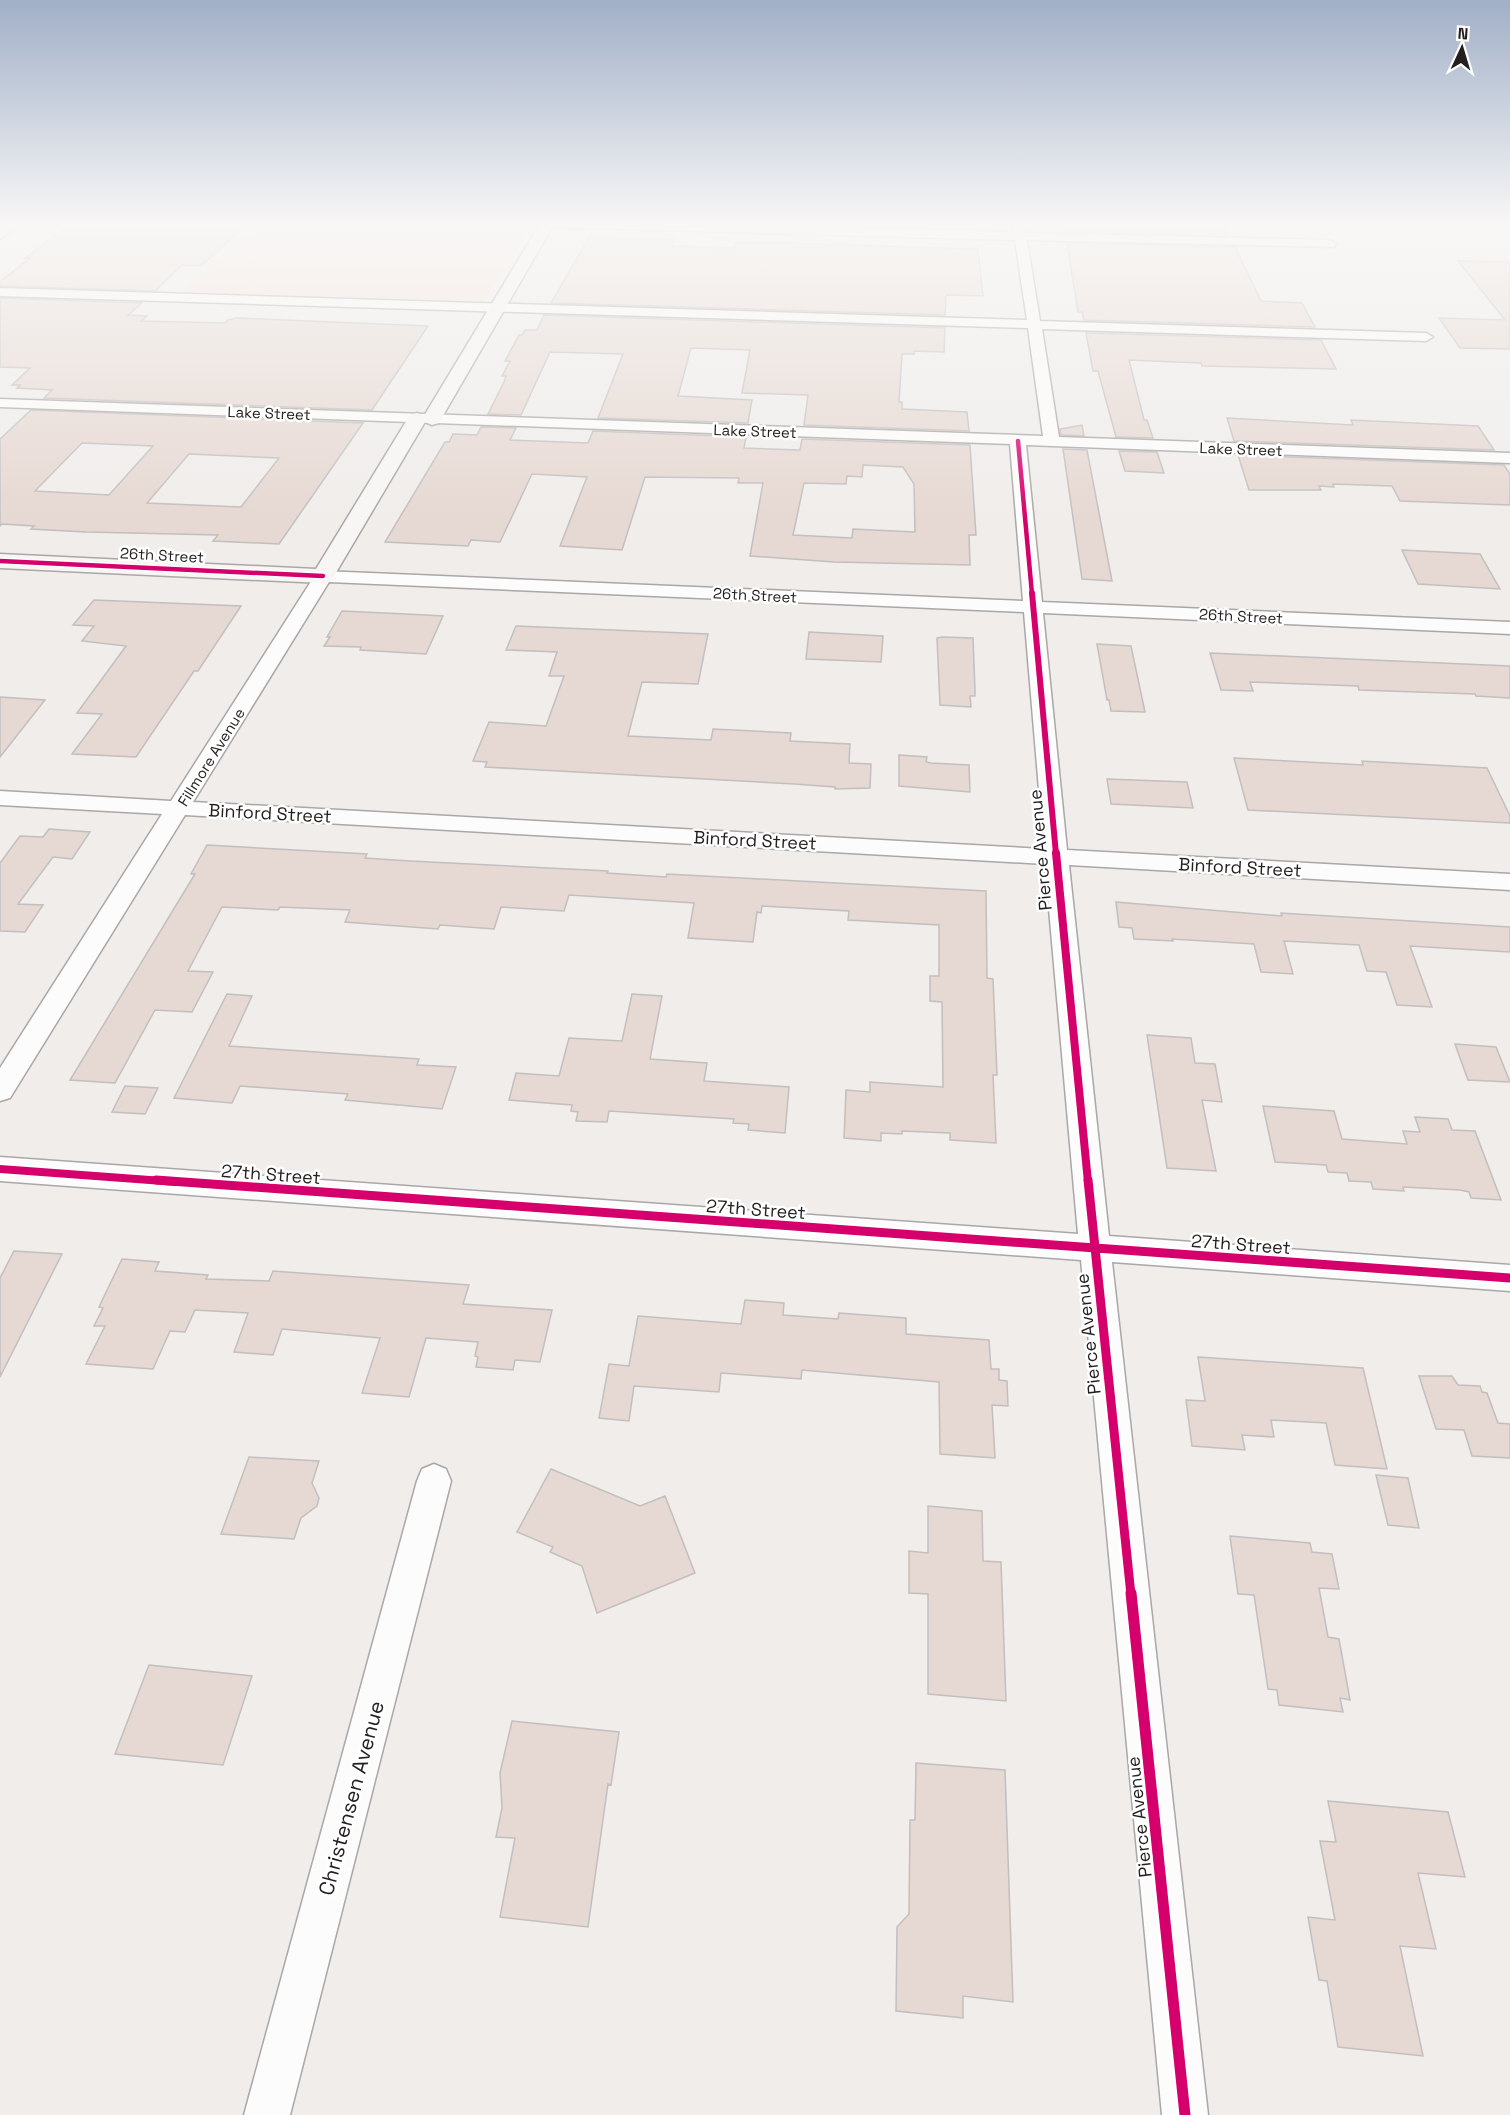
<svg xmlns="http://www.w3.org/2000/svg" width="1510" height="2115" font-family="'Space Grotesk',sans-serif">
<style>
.green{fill:#f4e1d9}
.building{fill:#e6d8d2;stroke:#c2bfbe;stroke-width:1.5;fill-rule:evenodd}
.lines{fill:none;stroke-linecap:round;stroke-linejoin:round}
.street-casing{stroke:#aaa7a6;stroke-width:3}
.secondary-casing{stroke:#aaa7a6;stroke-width:3}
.street{fill:#fdfcfc;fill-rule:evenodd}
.secondary{fill:#f8f6f4;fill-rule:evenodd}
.cycleway-far4-casing{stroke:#fff;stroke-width:7}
.cycleway-far3-casing{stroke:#fff;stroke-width:9}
.cycleway-far2-casing{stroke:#fff;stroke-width:11}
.cycleway-far1-casing{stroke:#fff;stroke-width:13}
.cycleway-casing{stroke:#fff;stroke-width:15}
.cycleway-far4{stroke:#d6006c;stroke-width:4.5}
.cycleway-far3{stroke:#d6006c;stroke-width:6}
.cycleway-far2{stroke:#d6006c;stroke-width:8}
.cycleway-far1{stroke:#d6006c;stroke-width:9}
.cycleway{stroke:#d6006c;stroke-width:11}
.labels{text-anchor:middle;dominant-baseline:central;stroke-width:5;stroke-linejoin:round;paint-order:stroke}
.far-street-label{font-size:15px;fill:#221f1e;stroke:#fff}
.street-label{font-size:18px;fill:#221f1e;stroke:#fff}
.near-street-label{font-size:21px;fill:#221f1e;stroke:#fff}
</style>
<rect width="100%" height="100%" fill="#f0edeb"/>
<path class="green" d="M266,224L531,226L484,301L183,292L243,236H254Z"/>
<path class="building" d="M1063,224H1223L1229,235L1065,232Z
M76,225L242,229L201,266L182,265L155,291L0,286V282L30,258H25L64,229H70Z
M591,234H616L615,238L674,239L672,246L734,248L736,243H784L978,249L983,296L946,295L945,315L551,303Z
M1067,243L1235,247L1261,301L1302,303L1315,327L1084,320L1082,312H1078Z
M1458,261L1510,262V349L1460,348L1439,318L1505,320Z
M0,298L142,303L128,315L147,316L141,321L225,323L228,320L237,318L428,326L372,410L44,398L52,390L17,388L20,385H12L30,368L0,367Z
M544,315L945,328L944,352L914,351V354H902L899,402H902V409L967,412L969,431L804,425L808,395L742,393L750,350L691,348L678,396L752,400L748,423L598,418L623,354L550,352L521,415L488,414L504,382L506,376H502L510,361H505L519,335H522L525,330H537Z
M1086,333L1321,340L1336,369L1202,366L1201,363L1129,360L1144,420H1147L1153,438L1116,437L1098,371H1093Z
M31,410L363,423L279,544L213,541L218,535L86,532L31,529L34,526L2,524L0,526V439ZM82,443L153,446L109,495L35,491ZM189,454L279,458L241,507L147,503Z
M1227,418L1353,425L1351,420L1478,426L1494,450L1234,441Z
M1082,425L1084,436L1061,435L1060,429Z
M481,427L516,428L510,440L588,443L593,431L746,437L744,448L800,450L802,439L970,445L976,535H969L970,565L834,562L750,556L763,483H738L739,478L645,477L622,550L560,546L587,477L532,474L500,542L471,540L468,546L385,542L445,442H449L453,434L477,435ZM863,465L903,467L914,484L915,532L853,529L852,538L793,535L804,483L846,484L847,476L862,477Z
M1063,449L1087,450L1112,581L1082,579Z
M1119,451L1157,452L1164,473L1125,471Z
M1238,455L1504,465L1510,474V505L1400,501L1392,486L1333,484L1334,487L1319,486L1321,490H1249Z
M1402,550L1480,554L1500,589L1418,584Z
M94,600L241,606L198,671H194L136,757L72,754L102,714L77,713L126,646L82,641L94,626L73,625Z
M342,611L406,614L443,616L426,654L360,650L361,647L324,646L330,637H327Z
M516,626L708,634L698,684L642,682L628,736L711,740L713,729L791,733L790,741L850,744L849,763L871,764L870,788L835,789V787L794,784L485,767L487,762L473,761L489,722L546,726L564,676H549L557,652L506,650Z
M809,632L883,636L881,662L806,659Z
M942,637L973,638L975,690V696H970L971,707L940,705L937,638Z
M1097,644L1131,646L1145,712L1111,711L1109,700H1107Z
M1210,653L1510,666V698L1476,696L1475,694L1359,690L1358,686L1250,682L1253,691L1221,690Z
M0,697L45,700L0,757Z
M899,755L927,757L926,762L931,763L969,765L970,792L899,786Z
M1234,758L1363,765L1362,761L1487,768L1510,816V823L1248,810Z
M1107,779L1187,782L1193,808L1111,804Z
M49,829L90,832L72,859L53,857L18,904L43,905L25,932L0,931V863L20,836L43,837Z
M207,845L367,854L365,858L410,861L608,871L607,873L666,877L667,874L986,891L987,978L993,979L997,1075H993L996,1143L950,1140V1133L902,1131V1134L881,1133V1141L844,1138L846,1090L870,1092V1082L943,1087L942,1002L930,1001V976H939V925L848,920L849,911L762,906L761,913L757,912L753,942L688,938L694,903L569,895L564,911L501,907L494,929L440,925L438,929L345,922L350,910L280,907L278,910L222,907L188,971L213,972L192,1012L155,1010L115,1083L70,1080L195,874H191Z
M1116,902L1282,916L1281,913L1510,927V952L1410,946L1432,1007L1397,1005L1386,972L1367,971L1359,945L1284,941L1293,974L1261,972L1254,944L1172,939L1173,941L1134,939L1132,928L1119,927Z
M227,994L252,996L229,1046L419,1059L417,1065L456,1067L442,1109L345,1100L348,1094L240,1086L232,1103L174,1098Z
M632,994L662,996L650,1059L707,1063L704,1081L789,1087L785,1133L748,1130L749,1124L733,1123L734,1119L609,1111L607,1122L576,1121L578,1112L571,1111L572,1105L509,1100L516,1073L559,1076L569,1038L622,1041Z
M1147,1035L1191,1038L1195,1063L1215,1064L1222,1102L1202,1100L1216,1171L1167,1168Z
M1455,1044L1496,1047L1510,1082L1468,1080Z
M125,1086L158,1088L145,1114L112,1112Z
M1263,1106L1334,1111L1342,1139L1407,1144L1403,1131L1420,1132L1415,1117L1448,1119L1452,1130L1475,1131L1501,1200L1471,1198L1469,1192L1460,1190L1403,1187L1404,1191L1373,1189L1371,1182L1349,1181L1347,1173L1328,1172L1326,1165L1275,1162Z
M14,1251L62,1254L0,1377V1278Z
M122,1259L159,1262L155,1271L208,1275L206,1279L269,1281L273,1271L469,1285L463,1304L552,1310L540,1362L515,1360L513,1370L476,1367L478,1357L475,1356L478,1342L426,1338L409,1397L362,1393L380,1338L282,1329L273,1355L234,1352L248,1313L195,1310L185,1332L170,1331L153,1369L86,1364L105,1326H94L103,1308L99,1307Z
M745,1300L784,1303L783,1315L838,1319L839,1313L906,1318V1334L989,1340L991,1369H999V1380L1007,1381L1008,1406L992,1405L995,1458L940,1454L939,1382L802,1370L801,1379L721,1373L719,1392L634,1386L629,1421L599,1418L609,1364L629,1366L638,1316L741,1324Z
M1198,1357L1363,1368L1387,1469L1335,1465L1326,1423L1271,1420L1274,1437L1242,1435L1245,1450L1192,1446L1186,1400L1205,1401Z
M1419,1376H1452L1458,1385L1480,1386L1482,1392L1487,1393L1498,1423L1510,1424V1458L1472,1456L1464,1430L1436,1429Z
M249,1457L319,1461L312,1483L319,1498L317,1506L301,1518L294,1539L221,1534Z
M551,1469L640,1506L665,1496L695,1573L597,1613L582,1566L550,1552L553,1547L517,1532Z
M1376,1475L1408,1478L1419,1528L1388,1525Z
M928,1506L982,1511L983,1561L1001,1562L1006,1701L928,1694V1594L909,1593V1551L928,1553Z
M1230,1536L1310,1543L1312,1552L1332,1554L1339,1589L1319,1588L1328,1637L1339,1639L1350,1700L1340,1698L1343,1712L1279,1705L1277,1690L1268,1689L1254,1595L1238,1594Z
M149,1665L252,1676L223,1765L115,1754Z
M512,1721L619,1732L611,1785L608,1784L588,1927L500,1917L515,1838L496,1837L502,1808L500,1773Z
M916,1763L1005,1770L1013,2002L963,1996V2018L896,2011L897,1927L909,1914L910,1820H915Z
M1328,1801L1448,1812L1465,1877L1418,1873L1436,1949L1400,1946L1423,2056L1338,2047L1327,1981L1319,1980L1308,1917L1335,1920L1320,1841L1336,1842Z"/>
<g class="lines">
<g class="street-casing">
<path id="street" d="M7,224H21L0,239V229Z
M539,224H690L1014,232L1013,224H1025L1026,233L1330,240L1336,244L1334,247L1027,240L1040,321L1426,333L1433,337L1426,341L1042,329L1059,437L1510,453V463L1026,445L1042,602L1510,622V634L1043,613L1067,850L1510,874V890L1069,865L1109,1236L1510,1265V1291L1112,1262L1208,2115H1162L1081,1260L0,1181V1157L1078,1234L1045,864L185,815L10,1098L0,1101V1068L162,814L0,805V791L171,801L317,572L323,571L1023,601L1010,444L0,407V399L1043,436L1028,328L0,296V288L1027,320L1015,240L545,227ZM329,582L1024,612L1044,849L193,802Z
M434,1464L446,1469L451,1481L290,2115H244L417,1481L422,1469Z"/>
</g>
<g class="secondary-casing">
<path id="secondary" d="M540,224H554L441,419L439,423L432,425L425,422L331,581L323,583L0,568V554L316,569L410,415L417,413L424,416Z"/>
</g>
<use href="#street" class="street"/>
<use href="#secondary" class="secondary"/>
<g class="cycleway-far4-casing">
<path id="cycleway-far4" d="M1018,441L1032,594
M0,561L323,576"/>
</g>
<g class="cycleway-far3-casing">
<path id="cycleway-far3" d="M1032,593L1056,854"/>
</g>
<g class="cycleway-far2-casing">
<path id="cycleway-far2" d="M1056,853L1088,1182
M0,1169L177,1182"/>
</g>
<g class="cycleway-far1-casing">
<path id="cycleway-far1" d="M156,1180L1510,1278
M1088,1180L1131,1595"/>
</g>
<g class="cycleway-casing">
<path id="cycleway" d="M1131,1593L1185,2115"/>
</g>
<use href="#cycleway-far4" class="cycleway-far4"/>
<use href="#cycleway-far3" class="cycleway-far3"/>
<use href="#cycleway-far2" class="cycleway-far2"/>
<use href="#cycleway-far1" class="cycleway-far1"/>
<use href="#cycleway" class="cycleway"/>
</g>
<linearGradient id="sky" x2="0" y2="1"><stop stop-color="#a1afc7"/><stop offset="0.43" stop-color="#f8f7f6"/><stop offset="1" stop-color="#f8f7f6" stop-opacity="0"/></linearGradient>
<rect width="1510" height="520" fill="url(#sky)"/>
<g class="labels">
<g class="far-street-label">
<text transform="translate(269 413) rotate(2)">Lake Street</text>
<text transform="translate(755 431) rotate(2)">Lake Street</text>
<text transform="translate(1241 449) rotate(2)">Lake Street</text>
<text transform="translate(162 555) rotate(3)">26th Street</text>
<text transform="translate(755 595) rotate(3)">26th Street</text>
<text transform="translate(1241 616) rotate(3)">26th Street</text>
<text transform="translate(211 757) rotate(-58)">Fillmore Avenue</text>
</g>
<g class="street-label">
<text transform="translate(270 813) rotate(3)">Binford Street</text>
<text transform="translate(755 840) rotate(3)">Binford Street</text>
<text transform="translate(1040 850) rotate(-95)">Pierce Avenue</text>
<text transform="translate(1240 867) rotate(3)">Binford Street</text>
<text transform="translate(271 1174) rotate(4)">27th Street</text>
<text transform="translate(756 1209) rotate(4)">27th Street</text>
<text transform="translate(1241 1244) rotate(4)">27th Street</text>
<text transform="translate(1088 1334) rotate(-96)">Pierce Avenue</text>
<text transform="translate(1139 1817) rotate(-96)">Pierce Avenue</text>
</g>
<g class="near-street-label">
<text transform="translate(351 1798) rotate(-75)">Christensen Avenue</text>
</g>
</g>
<g transform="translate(1462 48) rotate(4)" stroke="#ffffff" stroke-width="4.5" paint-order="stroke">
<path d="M0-4.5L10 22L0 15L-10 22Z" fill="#221f1e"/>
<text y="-9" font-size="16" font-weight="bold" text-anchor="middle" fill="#221f1e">N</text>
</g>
</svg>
